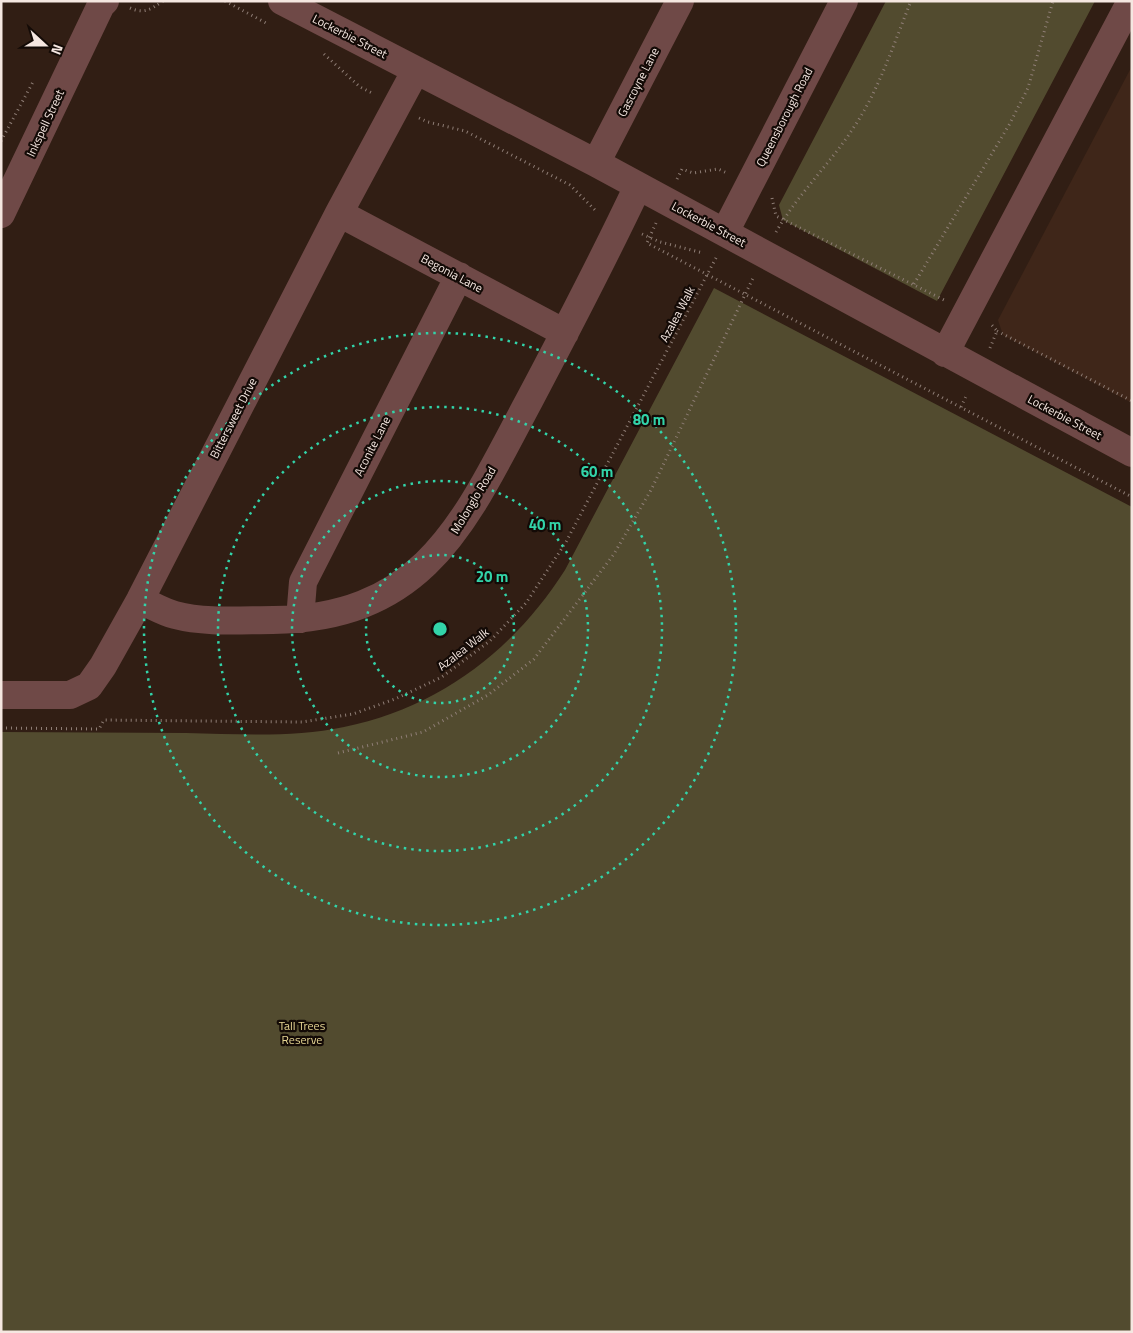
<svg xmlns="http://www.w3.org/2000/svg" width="1133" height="1333" font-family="'Titillium Web',sans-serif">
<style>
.built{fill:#3f2619}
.green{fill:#524b2f}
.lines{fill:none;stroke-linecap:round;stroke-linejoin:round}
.path{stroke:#8f7e76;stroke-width:3;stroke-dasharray:1 4;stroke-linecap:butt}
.minor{stroke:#6f4947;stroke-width:28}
.ring{fill:none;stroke:#32d4a9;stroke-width:2.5;stroke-dasharray:2.5 5}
.labels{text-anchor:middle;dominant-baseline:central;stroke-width:4.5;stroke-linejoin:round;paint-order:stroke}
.street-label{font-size:12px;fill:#f5e7e1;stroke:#130a06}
.park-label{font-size:12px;fill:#e7d694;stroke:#130a06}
.centre{fill:#32d4a9;stroke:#130a06;stroke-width:2.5}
.ring-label{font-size:15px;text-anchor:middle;font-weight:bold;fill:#32d4a9;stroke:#130a06;stroke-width:4.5;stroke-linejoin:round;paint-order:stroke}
</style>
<rect width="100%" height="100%" fill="#311e14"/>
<path class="built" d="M1132,66V403L1003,335L998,320Z"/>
<path class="green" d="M886,1H1095L937,301L783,220L779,205Z
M714,288L1132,507V1332H1V732C63,732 125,733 186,733C238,734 293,738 344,727C439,708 514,650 565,570Z"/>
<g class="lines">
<path class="path" d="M225,1L266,23
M130,8C144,14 150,10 163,1
M324,54L360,87L374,94
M419,118L428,122L465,131L570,185L596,211
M1,141L33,82
M677,179L682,169L693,173L718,169L727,173
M772,198L776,216L944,300
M656,223L647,243L1132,497
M776,232C798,194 830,164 854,127C879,90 894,43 911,1
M642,234L660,242L703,253
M914,284L1009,125L1028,88L1053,1
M997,331L1132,401
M990,348L997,331L990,323
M961,407L967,394
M1,728L99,729L104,720L302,722L353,714L395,699L442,677L490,641L526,603L566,542L717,256
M338,753L423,732L488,695L534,659L614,554L651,490L753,278"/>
<path class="minor" d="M282,1L596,163L1132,453
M596,163L680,1
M339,213L565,333
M1,214L101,5L105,1
M725,232L844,1
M945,353L1131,1
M140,600C152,605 163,612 175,615C205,623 241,620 273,620C428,618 466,518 530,399C567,329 604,258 638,186
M300,619L303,582L459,276
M1,695H70L89,686L103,666L140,600L339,213L416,70"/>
</g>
<g class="ring">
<circle cx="440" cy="629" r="74"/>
<circle cx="440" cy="629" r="148"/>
<circle cx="440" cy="629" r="222"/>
<circle cx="440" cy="629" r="296"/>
</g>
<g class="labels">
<g class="street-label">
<text transform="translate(350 36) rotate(27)">Lockerbie Street</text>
<text transform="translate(638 82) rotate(-63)">Gascoyne Lane</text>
<text transform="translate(784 117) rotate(-63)">Queensborough Road</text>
<text transform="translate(45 123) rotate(-65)">Inkspell Street</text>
<text transform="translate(709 224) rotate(28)">Lockerbie Street</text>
<text transform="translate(452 273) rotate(28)">Begonia Lane</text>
<text transform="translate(677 314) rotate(-62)">Azalea Walk</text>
<text transform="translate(1065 417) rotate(28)">Lockerbie Street</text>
<text transform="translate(233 418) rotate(-63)">Bittersweet Drive</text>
<text transform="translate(372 446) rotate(-63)">Aconite Lane</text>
<text transform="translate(473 500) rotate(-59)">Molonglo Road</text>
<text transform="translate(463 649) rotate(-38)">Azalea Walk</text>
</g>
<g class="park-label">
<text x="302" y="1025">Tall Trees<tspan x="302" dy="14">Reserve</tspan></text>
</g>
</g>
<circle cx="440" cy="629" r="8" class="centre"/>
<g class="ring-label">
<text x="649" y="425">80 m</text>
<text x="597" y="477">60 m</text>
<text x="545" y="530">40 m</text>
<text x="492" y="582">20 m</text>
</g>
<rect width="1133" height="1333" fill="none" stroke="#f5e7e1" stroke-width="5"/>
<g transform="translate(45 45) rotate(111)" stroke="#130a06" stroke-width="4" paint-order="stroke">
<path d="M0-4L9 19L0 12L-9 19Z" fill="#f5e7e1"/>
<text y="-8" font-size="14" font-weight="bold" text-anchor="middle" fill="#f5e7e1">N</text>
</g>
</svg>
